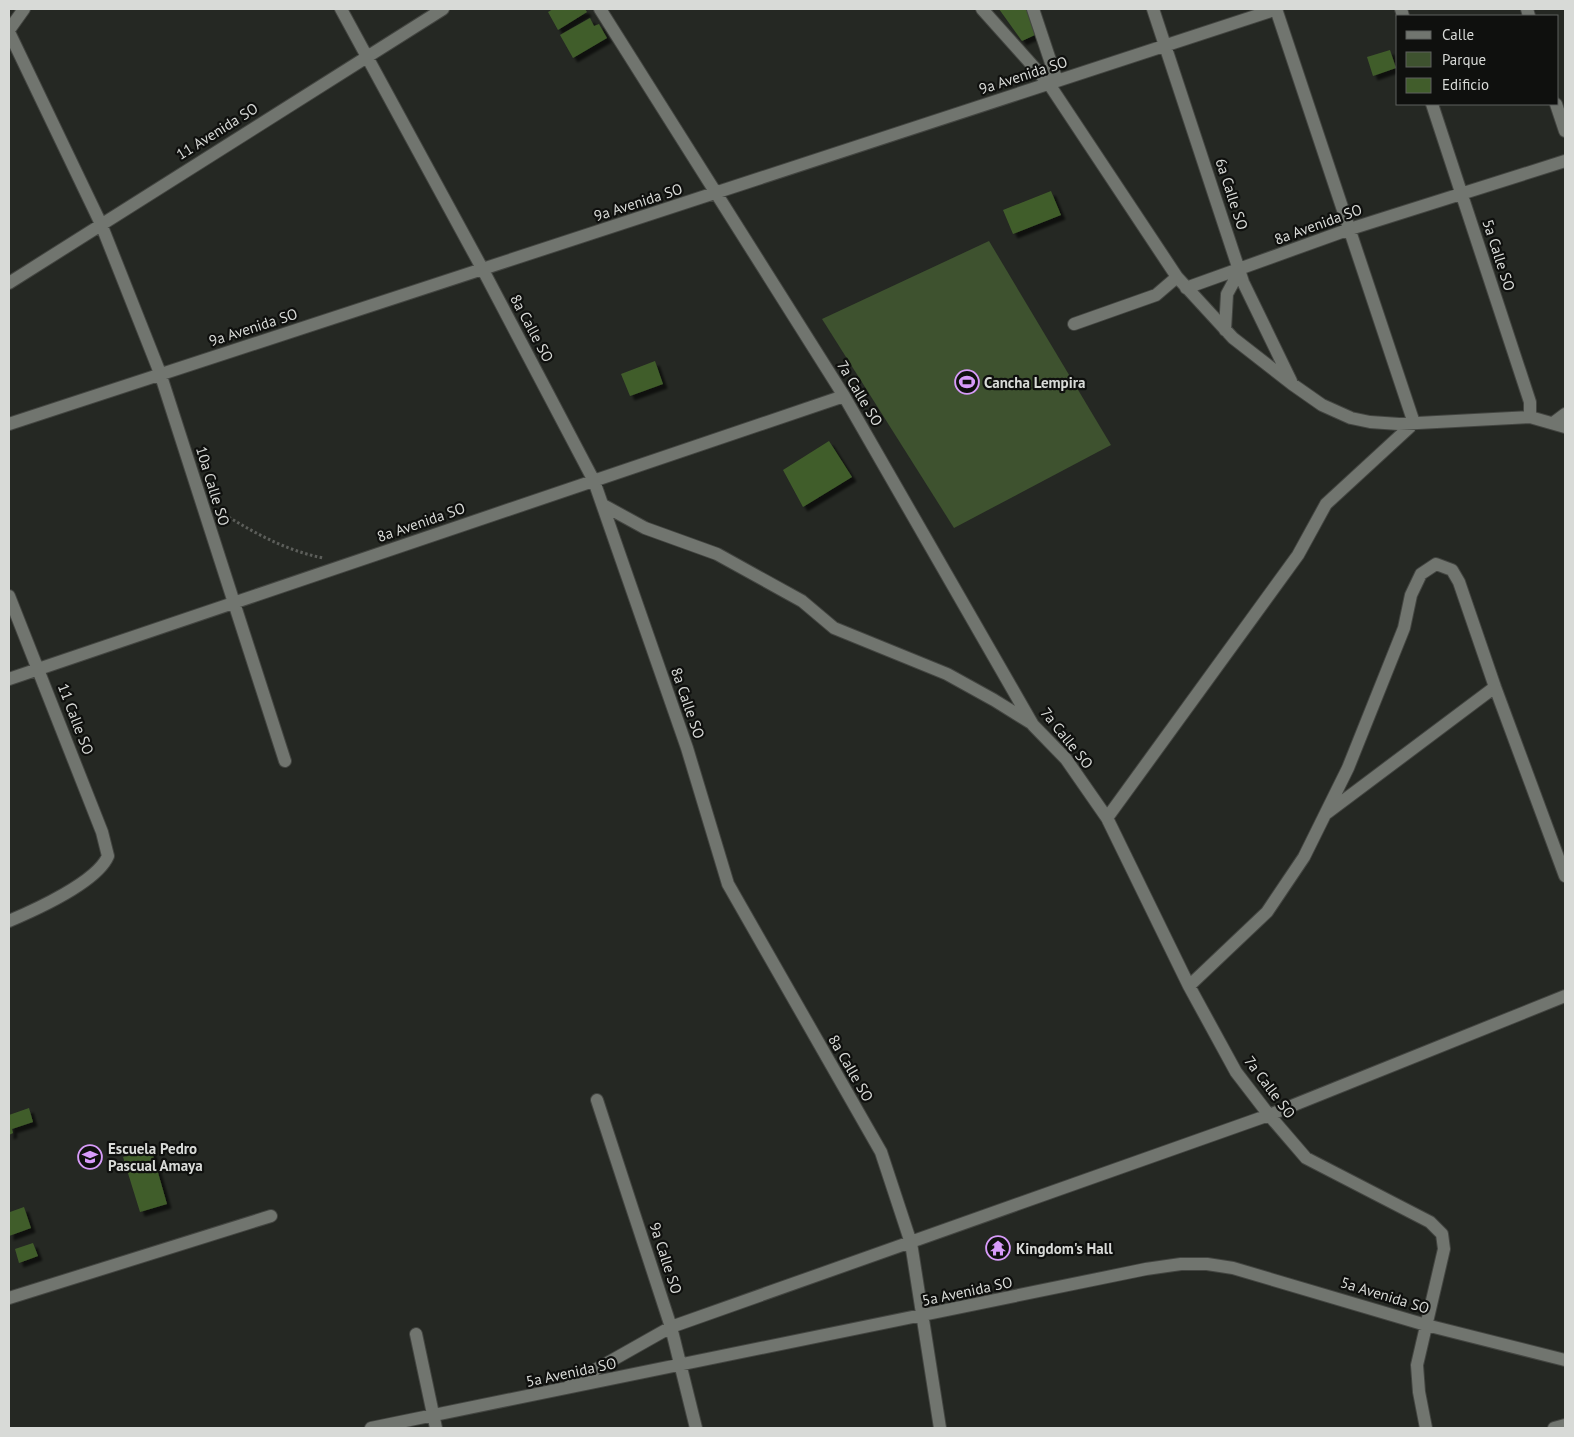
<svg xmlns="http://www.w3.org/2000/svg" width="1574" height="1437" font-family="'PT Sans',sans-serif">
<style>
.green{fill:#3e522f}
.building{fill:#415d2b;filter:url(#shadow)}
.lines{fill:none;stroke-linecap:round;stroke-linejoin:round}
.minor-casing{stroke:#434541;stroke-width:14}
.path{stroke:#5c5e5a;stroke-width:3;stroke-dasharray:2.5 2.5;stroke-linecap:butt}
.minor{stroke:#71756f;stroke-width:12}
.labels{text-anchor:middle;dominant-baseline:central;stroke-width:4.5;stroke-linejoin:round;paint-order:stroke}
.street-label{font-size:15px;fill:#d8dad7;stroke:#0f100e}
.poi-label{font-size:15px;font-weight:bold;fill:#d8dad7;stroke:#0f100e;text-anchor:start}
</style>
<defs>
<filter id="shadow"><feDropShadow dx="4.5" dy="4.5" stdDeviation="1" flood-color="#0009"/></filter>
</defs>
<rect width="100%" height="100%" fill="#252823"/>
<path class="green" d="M989,241L1111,445L954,528L822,319Z"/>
<path class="building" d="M553,9H585L587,12L558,30L548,12Z
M999,9H1026L1037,34L1022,41Z
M590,18L594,26L599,24L607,38L573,58L560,35Z
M1390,50L1396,68L1373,76L1367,57Z
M1051,191L1061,215L1013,234L1003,210Z
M655,361L663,384L630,396L621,374Z
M829,441L852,477L803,507L783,470Z
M29,1108L33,1122L12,1129L13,1133L9,1135V1115Z
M151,1148L167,1204L140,1212L123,1157Z
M24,1207L31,1228L9,1236V1208L10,1212Z
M33,1243L38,1256L19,1263L15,1249Z"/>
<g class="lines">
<g class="minor-casing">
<path id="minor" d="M341,9L483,270L594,481L687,748L728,884L881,1152L911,1243L940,1428
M600,9L844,396L1033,725L1066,759L1107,818L1189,986L1236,1072L1269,1115L1306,1158L1430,1222L1442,1234L1444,1249L1417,1365L1419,1392L1426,1428
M982,9L1049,84L1177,277L1233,338L1292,384L1322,405L1351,418L1370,422L1399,424L1530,417L1565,427
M1033,9L1057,81
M1153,9L1243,282L1291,381
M1401,9L1403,16
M1527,9L1529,16
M9,30L24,9
M9,32L101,224L160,373L285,761
M1432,104L1530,402V417
M1556,104L1565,131
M9,283L443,9
M1186,288L1350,229L1565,161
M1074,324L1156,295L1177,277
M1225,330L1227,294L1240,270
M1553,423L1565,414
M9,424L1277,9
M603,505L645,528L717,554L802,601L834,628L947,674L994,700L1031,723
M9,596L102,832L108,856C97,882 35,910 9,921
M9,679L844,396
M1327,813L1495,687
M1107,818L1298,555L1326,504L1414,423L1276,9
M1189,986L1267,912L1304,857L1348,768L1404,628L1411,595L1421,574L1436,564L1452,570L1459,582L1495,687L1565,876
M597,1100L671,1327L696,1428
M9,1298L271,1216
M416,1334L436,1428
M570,1384L671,1327L1269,1115L1565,996
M371,1428L1146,1269L1181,1264H1207L1233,1268L1426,1325L1565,1360
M1554,1428L1565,1425"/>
</g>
<path class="path" d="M220,512C253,532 284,550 323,558"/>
<use href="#minor" class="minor"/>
</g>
<defs>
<g id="stadium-ring" transform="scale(1.25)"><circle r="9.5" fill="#0f100e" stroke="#d79bf9" stroke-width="1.5"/><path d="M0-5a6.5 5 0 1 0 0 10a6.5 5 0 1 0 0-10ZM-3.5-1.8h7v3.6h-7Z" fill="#d79bf9"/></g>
<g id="school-ring" transform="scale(1.25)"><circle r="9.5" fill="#0f100e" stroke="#d79bf9" stroke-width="1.5"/><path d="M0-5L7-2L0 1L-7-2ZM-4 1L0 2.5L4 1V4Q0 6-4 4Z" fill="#d79bf9"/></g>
<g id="temple-ring" transform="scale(1.25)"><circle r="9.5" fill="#0f100e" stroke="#d79bf9" stroke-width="1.5"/><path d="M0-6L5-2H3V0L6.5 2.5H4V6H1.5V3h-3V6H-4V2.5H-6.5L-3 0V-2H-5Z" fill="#d79bf9"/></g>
</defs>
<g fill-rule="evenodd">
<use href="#stadium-ring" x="967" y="382"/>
<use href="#school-ring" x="90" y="1157"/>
<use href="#temple-ring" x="998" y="1248"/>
</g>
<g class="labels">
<g class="street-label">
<text transform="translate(1023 75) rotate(-18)">9a Avenida SO</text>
<text transform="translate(217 131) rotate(-32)">11 Avenida SO</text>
<text transform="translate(1232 194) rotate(72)">6a Calle SO</text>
<text transform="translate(638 202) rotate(-18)">9a Avenida SO</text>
<text transform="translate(1318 224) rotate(-20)">8a Avenida SO</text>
<text transform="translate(1499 255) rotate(72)">5a Calle SO</text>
<text transform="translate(253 327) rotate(-18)">9a Avenida SO</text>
<text transform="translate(532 328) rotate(62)">8a Calle SO</text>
<text transform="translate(860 393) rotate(59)">7a Calle SO</text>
<text transform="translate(213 486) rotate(73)">10a Calle SO</text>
<text transform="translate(421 522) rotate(-19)">8a Avenida SO</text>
<text transform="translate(688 703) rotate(71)">8a Calle SO</text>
<text transform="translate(76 719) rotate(69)">11 Calle SO</text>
<text transform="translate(1067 738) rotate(51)">7a Calle SO</text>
<text transform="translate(851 1068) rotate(60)">8a Calle SO</text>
<text transform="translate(1270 1087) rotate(53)">7a Calle SO</text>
<text transform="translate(666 1258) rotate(72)">9a Calle SO</text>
<text transform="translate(967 1291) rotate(-12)">5a Avenida SO</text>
<text transform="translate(1385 1295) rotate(17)">5a Avenida SO</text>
<text transform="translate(571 1372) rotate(-12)">5a Avenida SO</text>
</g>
<g class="poi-label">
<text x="984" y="382">Cancha Lempira</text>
<text x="108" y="1148">Escuela Pedro<tspan x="108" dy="17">Pascual Amaya</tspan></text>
<text x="1016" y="1248">Kingdom's Hall</text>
</g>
</g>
<rect width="1574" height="1437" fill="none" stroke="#d8dad7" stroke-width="20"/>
<rect x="1396" y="15" width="162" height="90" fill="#0f100e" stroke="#5f615e"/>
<rect x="1406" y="31" width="25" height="8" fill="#71756f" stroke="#5f615e"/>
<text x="1442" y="40" font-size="15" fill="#d8dad7">Calle</text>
<rect x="1406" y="52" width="25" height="15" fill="#3e522f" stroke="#5f615e"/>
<text x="1442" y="65" font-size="15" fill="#d8dad7">Parque</text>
<rect x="1406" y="78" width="25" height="15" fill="#415d2b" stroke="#5f615e"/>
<text x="1442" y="90" font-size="15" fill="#d8dad7">Edificio</text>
</svg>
